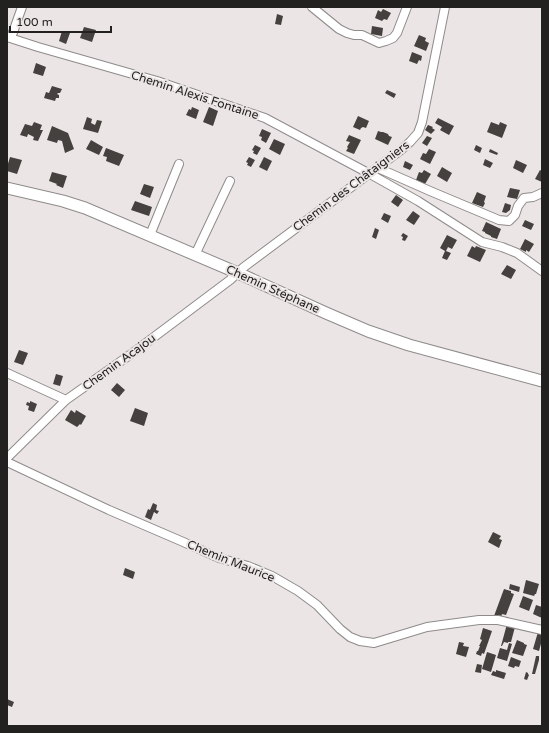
<svg xmlns="http://www.w3.org/2000/svg" width="549" height="733" font-family="'Varela Round',sans-serif">
<style>
.building{fill:#44413f}
.lines{fill:none;stroke-linecap:round;stroke-linejoin:round}
.street-casing{stroke:#8f8b8a;stroke-width:10}
.secondary-casing{stroke:#8f8b8a;stroke-width:13}
.street{stroke:#fff;stroke-width:8}
.secondary{stroke:#fff;stroke-width:11}
.labels{text-anchor:middle;dominant-baseline:central;stroke-width:4;stroke-linejoin:round;paint-order:stroke}
.street-label{font-size:12px;fill:#222120;stroke:#ebe6e5}
</style>
<rect width="100%" height="100%" fill="#ebe6e5"/>
<path class="building" d="M383,9L391,13L387,20L384,19L382,21L375,18L378,10L381,12Z
M277,14L283,16L281,25L275,24Z
M372,26L383,28L382,36L371,34Z
M84,27L96,30L92,42L80,38Z
M62,31L70,33L66,44L59,41Z
M419,35L426,38L425,41L429,43L426,51L414,46Z
M412,52L422,56L421,61L419,60L417,64L409,61Z
M36,63L46,67L43,76L33,73Z
M52,86L62,89L60,93H58L57,94L59,95V98H56L55,101L44,98L46,92L49,93Z
M387,90L396,94L394,98L385,93Z
M192,107L199,110L196,119L186,115L189,109L191,110Z
M209,107L218,111L213,126L203,122Z
M358,116L369,121L366,128L363,127L361,128L360,130L353,127Z
M87,117L92,119L91,123L95,125L97,120L102,121L98,133L83,129Z
M438,118L454,126L449,135L440,130L442,127L435,123Z
M34,122L42,125L40,130H43L38,141L33,140L34,137L28,134L27,137L20,135L25,124L32,126Z
M491,122L499,125L500,122L507,125L502,138L487,132Z
M428,125L433,127L432,128L435,130L431,134L425,130Z
M52,126L68,133L74,149L65,153L62,141L58,140L57,143L47,140Z
M262,129L271,133L266,143L261,140L262,137L259,136Z
M378,131L381,132H383L388,134L389,136L392,137L388,145L375,139Z
M349,135L361,140L354,154L346,151L348,148L347,147L350,142L346,141Z
M427,136L432,138L427,146L422,143Z
M274,139L285,144L280,155L269,149Z
M91,140L103,147L99,155L86,149Z
M255,145L261,148L257,155L253,153L254,151L252,150Z
M476,145L482,148L480,153L474,150Z
M106,148L124,155L119,166L106,161L107,157L103,156Z
M429,149L436,152L430,164L420,159L423,153L426,154Z
M490,149L498,153L497,155L489,152Z
M10,157L22,160L17,174L7,171V167Z
M249,157L255,160L251,167L247,165L248,163L246,162Z
M264,157L272,161L267,171L259,167Z
M485,159L493,163L490,168L483,165Z
M516,160L527,165L523,173L513,168Z
M405,161L413,165L410,170L403,167Z
M442,167L452,173L447,182L437,176Z
M424,170L431,174L425,184L416,180L419,172L422,173Z
M540,170L542,171V182L535,179Z
M52,172L67,176L63,188L56,185L57,184L49,181Z
M144,184L154,187L150,198L140,194Z
M510,188L520,190L517,199L507,197Z
M477,192L486,196L484,202L485,203L483,207L472,203Z
M396,195L403,200L398,207L391,202Z
M135,201L152,207L149,216L131,210Z
M505,203L511,205L510,210L506,213L502,212Z
M413,211L420,216L414,225L406,220Z
M384,213L391,216L388,223L381,219Z
M525,220L534,224L531,230L522,226Z
M486,222L501,229L497,239L491,237V236L485,233V232L482,231Z
M375,228L379,230L376,239L372,237Z
M403,233L408,236L405,241L402,240L403,237L401,236Z
M447,235L457,240L452,249L448,247L446,251L451,253L447,260L442,258L445,251L440,248Z
M525,239L534,244L529,252L526,250V252L520,249Z
M472,246L475,248L476,246L486,250L480,262L467,256Z
M507,265L516,270L511,279L501,274Z
M19,350L28,353L23,365L14,362Z
M56,374L63,376L60,386L53,384Z
M117,383L125,390L119,397L111,390Z
M30,401L37,404L34,412L28,410L29,406L26,405L27,402L30,403Z
M135,408L148,413L144,426L130,421Z
M71,410L75,413L76,410L86,416L81,425L80,424L77,427L65,420Z
M153,503L157,505L156,510L159,511L157,514L154,512L151,520L145,517L148,509L150,510Z
M493,532L501,536L499,539L502,540L499,548L488,542Z
M125,568L135,572L133,579L123,575Z
M526,580L539,584L536,594H535L534,596L523,593Z
M510,584L520,587L519,592L509,589Z
M504,589L511,591V593L514,594L506,615L502,614L501,618L494,616Z
M523,596L533,600L529,611L519,607Z
M536,605L542,607V618L533,614Z
M507,624L515,627L511,642H508V643L504,642L502,646H501Z
M483,628L492,631L484,654L482,653L481,656L476,654L477,651H478L480,646H479L482,640L480,639Z
M538,632L542,634V640L539,651L533,649Z
M517,640L524,643V644L527,645L523,656L512,653Z
M459,642L464,643L463,646L469,647L466,657L456,654Z
M509,643L512,644L507,661L497,658L500,648L507,650Z
M487,652L496,655L491,672L482,669Z
M536,656H539V660L535,674H532Z
M511,657L521,661L519,667L515,666L514,668L508,666Z
M477,664L482,665L481,673L475,672Z
M496,670L506,673L504,679L491,675L493,671L496,672Z
M526,672L528,673V674L529,675L527,680L524,679Z
M7,699L14,702L12,707L7,705Z"/>
<g class="lines">
<g class="street-casing">
<path id="street" d="M312,7L339,29L347,33L354,35H362L379,43L386,41L393,38L397,33L407,7
M7,37L38,47L157,81L265,118L370,174L418,201L482,242L502,247L517,253L542,271
M11,38L22,7
M378,168L430,191L499,220L509,221L515,215L518,206L524,198L533,197L542,193
M150,235L179,164
M195,255L230,181
M7,373L66,400
M7,458L66,400L134,352L230,280L244,267L401,150L410,142L418,133L422,122L445,7
M7,462L109,510L181,541L219,558L248,566L272,576L298,591L317,605L340,629L350,637L360,641L374,643L427,627L479,620H498L542,630"/>
</g>
<g class="secondary-casing">
<path id="secondary" d="M7,188L63,201L85,208L238,273L326,313L368,331L409,345L542,381"/>
</g>
<use href="#street" class="street"/>
<use href="#secondary" class="secondary"/>
</g>
<g class="labels">
<g class="street-label">
<text transform="translate(195 95) rotate(18)">Chemin Alexis Fontaine</text>
<text transform="translate(351 186) rotate(-37)">Chemin des Châtaigniers</text>
<text transform="translate(273 289) rotate(24)">Chemin Stéphane</text>
<text transform="translate(119 362) rotate(-36)">Chemin Acajou</text>
<text transform="translate(231 561) rotate(22)">Chemin Maurice</text>
</g>
</g>
<rect width="549" height="733" fill="none" stroke="#222120" stroke-width="16"/>
<path d="M10 26v6h101v-6" fill="none" stroke="#222120" stroke-width="2"/>
<text x="16" y="26" font-size="12" fill="#222120" stroke="#ebe6e5" stroke-width="3" paint-order="stroke">100 m</text>
</svg>
